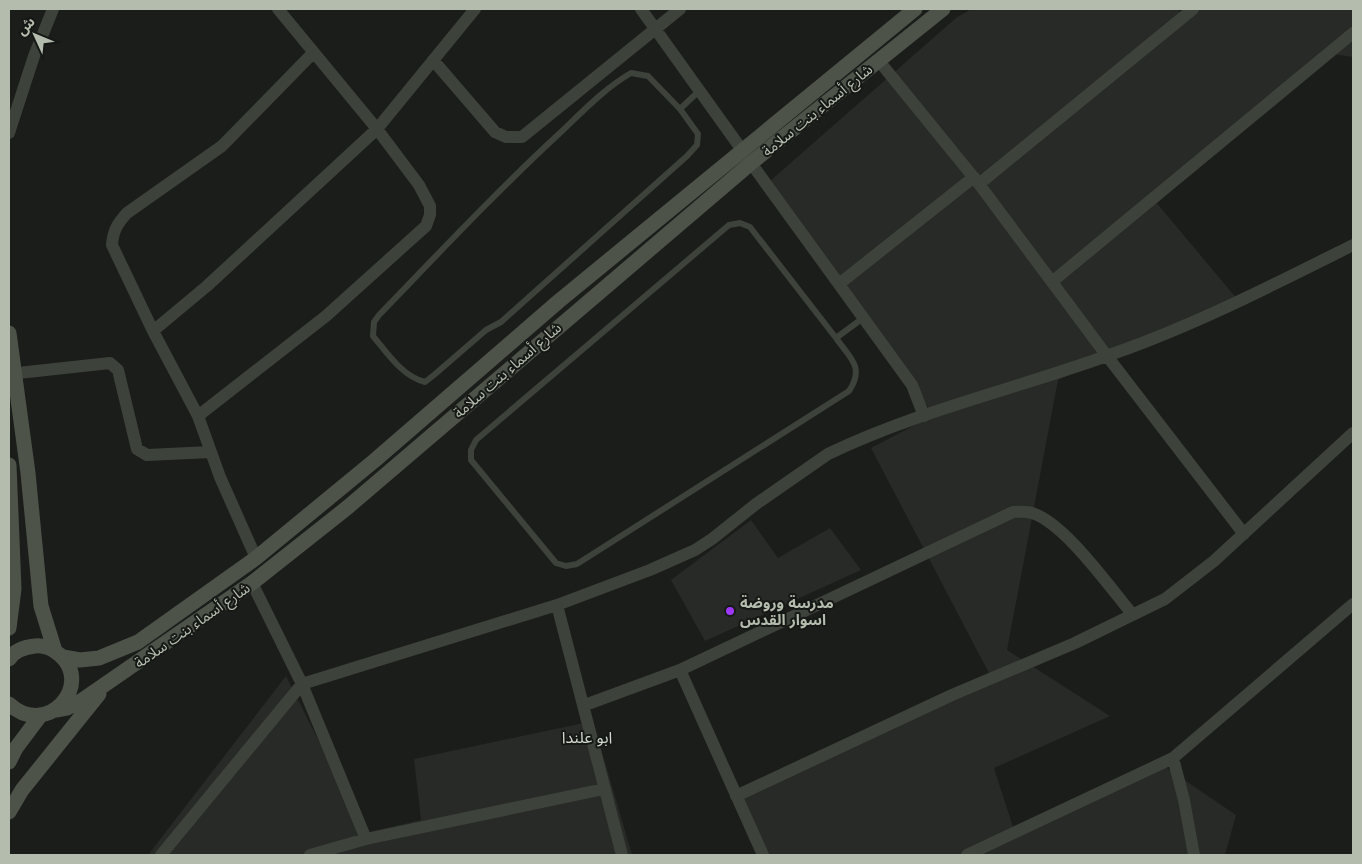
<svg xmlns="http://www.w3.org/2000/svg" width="1362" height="864" font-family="Mulish,'Noto Sans Arabic',sans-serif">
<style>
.built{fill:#272a27}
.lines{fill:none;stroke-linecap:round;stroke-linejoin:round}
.lane{stroke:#3d423b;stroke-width:6}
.street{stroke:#3d423b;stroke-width:12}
.secondary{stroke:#4d5349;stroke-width:15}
.poi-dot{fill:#9f37f9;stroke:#161816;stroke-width:2}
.labels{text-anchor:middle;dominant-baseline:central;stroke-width:4;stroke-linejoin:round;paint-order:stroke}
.street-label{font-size:15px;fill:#b4bdad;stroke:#161816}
.poi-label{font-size:15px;font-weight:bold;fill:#b4bdad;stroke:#161816;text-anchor:start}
.neighbourhood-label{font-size:16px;fill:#d2d9ce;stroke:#161816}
</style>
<rect width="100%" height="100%" fill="#1b1d1b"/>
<path class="built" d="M971,9H1177L1188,20L1201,9H1353V57L1327,53L1155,201L1238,300L1058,380L1007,650L1110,716L994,768L1013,827L1155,760L1236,815L1225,855H765L738,796L990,675L871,448L934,415L762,188L956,18Z
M751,520L778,558L830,528L861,570L705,641L671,580Z
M286,676L365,833L421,820L414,759L593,721L632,855H148Z"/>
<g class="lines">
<path class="lane" d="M631,73L648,76L680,109L698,134L697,145L687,156L501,322L486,330L434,375L425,382C403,377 387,353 373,336L374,322L379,315C439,253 498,190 561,132C583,111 605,88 631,73Z
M680,109L699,91
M836,338L750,227L740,223L729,225L476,440L471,450V460L556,563L566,566L577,564L849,391C865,367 850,358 836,338L863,318"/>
<path class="street" d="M641,9L742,150
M433,60L495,132L506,137H522L680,9
M879,61L979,184L1107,356L1244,534
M9,133L34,56L53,9
M751,163L912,385L924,416
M979,184L1193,9
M1053,281L1353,33
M839,284L974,177
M153,331L207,286L377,129L475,9
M9,374L110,363L118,370L137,449L147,455L211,452
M198,416L326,316L426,226L430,215V206L419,185L377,129L278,9
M256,558L220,477L198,416L153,331L112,245C113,230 118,223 127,213L222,146L313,53
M252,583L302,684L366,839
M557,605L622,855
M680,670L763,855
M585,705L680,670L1013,512C1019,512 1026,511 1032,513C1065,523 1111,589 1133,615
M1173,758L1184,800L1194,855
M736,796L952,695L1075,643L1165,599L1214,561L1353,433
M161,855L302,684L557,605L650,570L695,550L712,539L756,504L828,454C919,410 1020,388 1115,353C1197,324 1275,284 1353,245
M310,855L366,839L604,789
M967,855L1173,758L1353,604"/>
<path class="secondary" d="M9,333L28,473L41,606L55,651
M9,465L14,589L9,628
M63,657L80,660L99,658L138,642L256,558L374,461L559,301L915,9
M9,659C15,650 25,647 35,646C44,645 53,649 60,655C94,685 47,739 9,704
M56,710L67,708L81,701L252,583L348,507L751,163L943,9
M9,762L16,748L40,716
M9,812L22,790L99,694"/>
</g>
<circle class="poi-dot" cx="730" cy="611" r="5"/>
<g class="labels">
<g class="street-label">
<text transform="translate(817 110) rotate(-39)">شارع أسماء بنت سلامة</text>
<text transform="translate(507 370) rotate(-41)">شارع أسماء بنت سلامة</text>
<text transform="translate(192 625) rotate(-35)">شارع أسماء بنت سلامة</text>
</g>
<g class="poi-label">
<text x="740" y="602">مدرسة وروضة<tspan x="740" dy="17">اسوار القدس</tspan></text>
</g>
<g class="neighbourhood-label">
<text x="587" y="737">ابو علندا</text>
</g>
</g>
<rect width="1362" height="864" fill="none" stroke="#b4bdad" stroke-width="20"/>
<g transform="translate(35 35) rotate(314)" stroke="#161816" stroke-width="4" paint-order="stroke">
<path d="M0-4L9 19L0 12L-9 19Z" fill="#b4bdad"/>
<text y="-8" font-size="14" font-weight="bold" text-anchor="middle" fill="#b4bdad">ش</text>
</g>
</svg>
